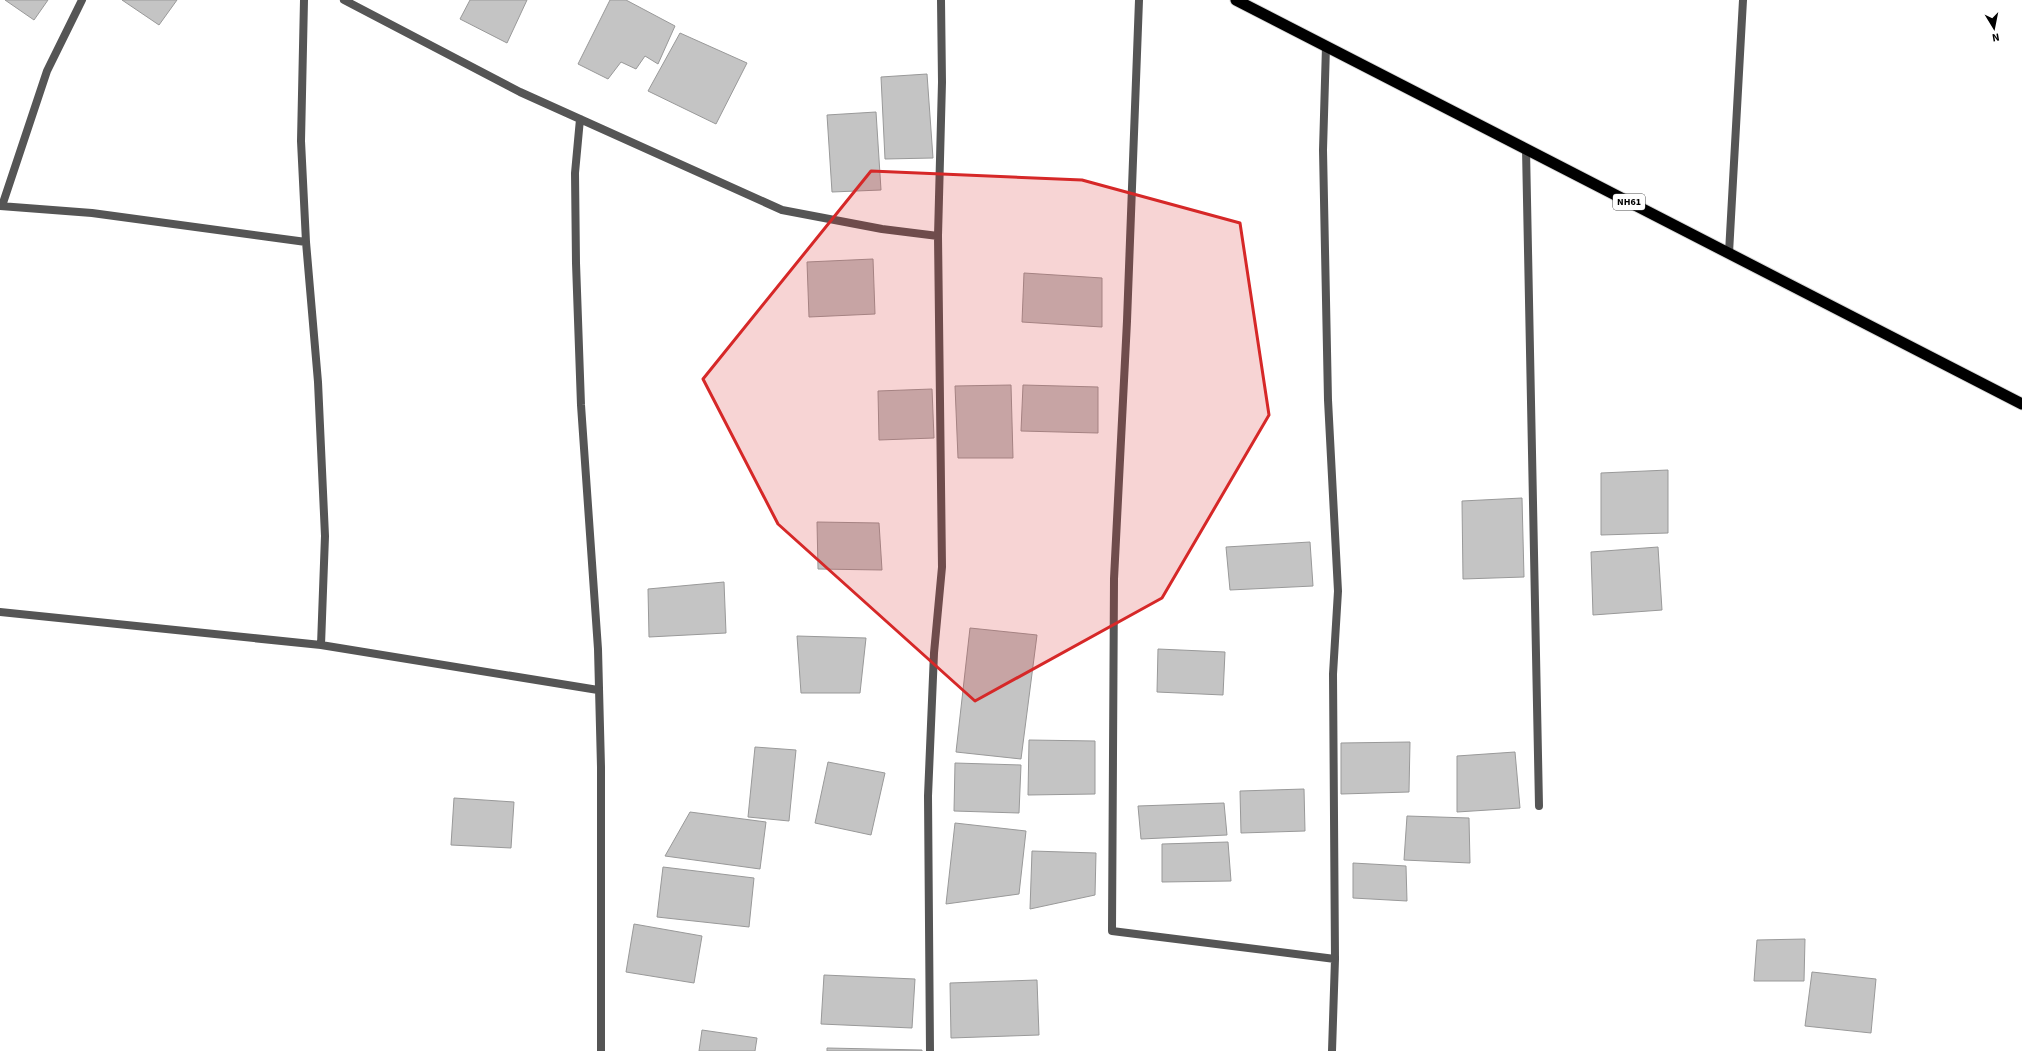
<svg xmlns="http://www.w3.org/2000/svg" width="2022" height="1051" font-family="'Source Sans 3',sans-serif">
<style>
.building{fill:#c4c4c4;stroke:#999}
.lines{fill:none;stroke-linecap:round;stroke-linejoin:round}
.trunk-casing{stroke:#dbdbdb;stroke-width:13}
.minor{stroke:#555;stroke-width:8}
.tertiary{stroke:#555;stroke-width:8}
.trunk{stroke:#000;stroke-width:11}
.marked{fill:#d62828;fill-opacity:0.2;stroke:#d62828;stroke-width:3;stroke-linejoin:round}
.labels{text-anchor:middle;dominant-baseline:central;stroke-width:3;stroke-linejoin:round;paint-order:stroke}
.shield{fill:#fff;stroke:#4c4c4c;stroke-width:1}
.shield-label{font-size:10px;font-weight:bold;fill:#000}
</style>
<rect width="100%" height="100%" fill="#fff"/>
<path class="building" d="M5,0H48L34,20Z
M122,0H177L159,25Z
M470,0H527L507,43L460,19Z
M610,0H626L675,26L658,64L645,56L636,69L621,62L608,79L578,64Z
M680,33L747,63L716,124L648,91Z
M927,74L933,158L885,159L881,77Z
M876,112L881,190L832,192L827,115Z
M873,259L875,314L809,317L807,262Z
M1024,273L1102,278V327L1022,322Z
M1011,385L1013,458H958L955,386Z
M1023,385L1098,387V433L1021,431Z
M932,389L934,438L879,440L878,391Z
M1668,470V533L1601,535V473Z
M1522,498L1524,577L1463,579L1462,501Z
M817,522L879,523L882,570L818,569Z
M1310,542L1313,586L1230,590L1226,547Z
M1658,547L1662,610L1593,615L1591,552Z
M724,582L726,633L649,637L648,589Z
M970,628L1037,635L1021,759L956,752Z
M797,636L866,638L860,693H801Z
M1158,649L1225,652L1223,695L1157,692Z
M1029,740L1095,741V794L1028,795Z
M1410,742L1409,792L1341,794V743Z
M755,747L796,750L789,821L748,817Z
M1515,752L1520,808L1457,812V756Z
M828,762L885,773L871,835L815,823Z
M955,763L1021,765L1019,813L954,811Z
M1304,789L1305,831L1241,833L1240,791Z
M454,798L514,802L511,848L451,845Z
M1224,803L1227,835L1141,839L1138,806Z
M690,812L766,822L760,869L665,856Z
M1407,816L1469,818L1470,863L1404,860Z
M955,823L1026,831L1019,894L946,904Z
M1228,842L1231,881L1162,882V844Z
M1032,851L1096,853L1095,895L1030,909Z
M1353,863L1406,866L1407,901L1353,898Z
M663,867L754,878L749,927L657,917Z
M634,924L702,936L694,983L626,972Z
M1805,939L1804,981H1754L1757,940Z
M1812,972L1876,979L1871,1033L1805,1026Z
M824,975L915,979L912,1028L821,1024Z
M1037,980L1039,1035L951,1038L950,983Z
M702,1030L757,1038L755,1051H699Z
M827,1048L922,1050V1051H827Z"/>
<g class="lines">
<g class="trunk-casing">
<path id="trunk" d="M1236,0L2022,404"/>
</g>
<path class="minor" d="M304,0L301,141L306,242L318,382L325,536L321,645
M344,0L520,92L782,210L882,229L938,236
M1139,0L1127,321L1114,579L1112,931L1335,959
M1326,46L1323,150L1328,400L1338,591L1333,674L1335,959L1332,1051
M580,119L575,173L576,263L581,405L598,649L601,767V1051
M1526,149L1539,806
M0,206L92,213L306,242
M2,206L47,71L82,0
M0,612L321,645L598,690
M930,1051L928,796L934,653L942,567L938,236L942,82L941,0"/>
<path class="tertiary" d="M1729,253L1743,0"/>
<use href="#trunk" class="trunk"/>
</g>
<path class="marked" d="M871,171L1082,180L1240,223L1269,415L1162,598L975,701L778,524L703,379Z"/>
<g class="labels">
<rect class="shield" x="1613" y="194" width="32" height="16" rx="3"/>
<g class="shield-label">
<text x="1629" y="202">NH61</text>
</g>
</g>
<g transform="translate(1994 28) rotate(170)" stroke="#ffffff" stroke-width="3" paint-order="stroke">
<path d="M0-3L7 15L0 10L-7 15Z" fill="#000000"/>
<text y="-6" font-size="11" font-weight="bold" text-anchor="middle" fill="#000000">N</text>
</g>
</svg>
